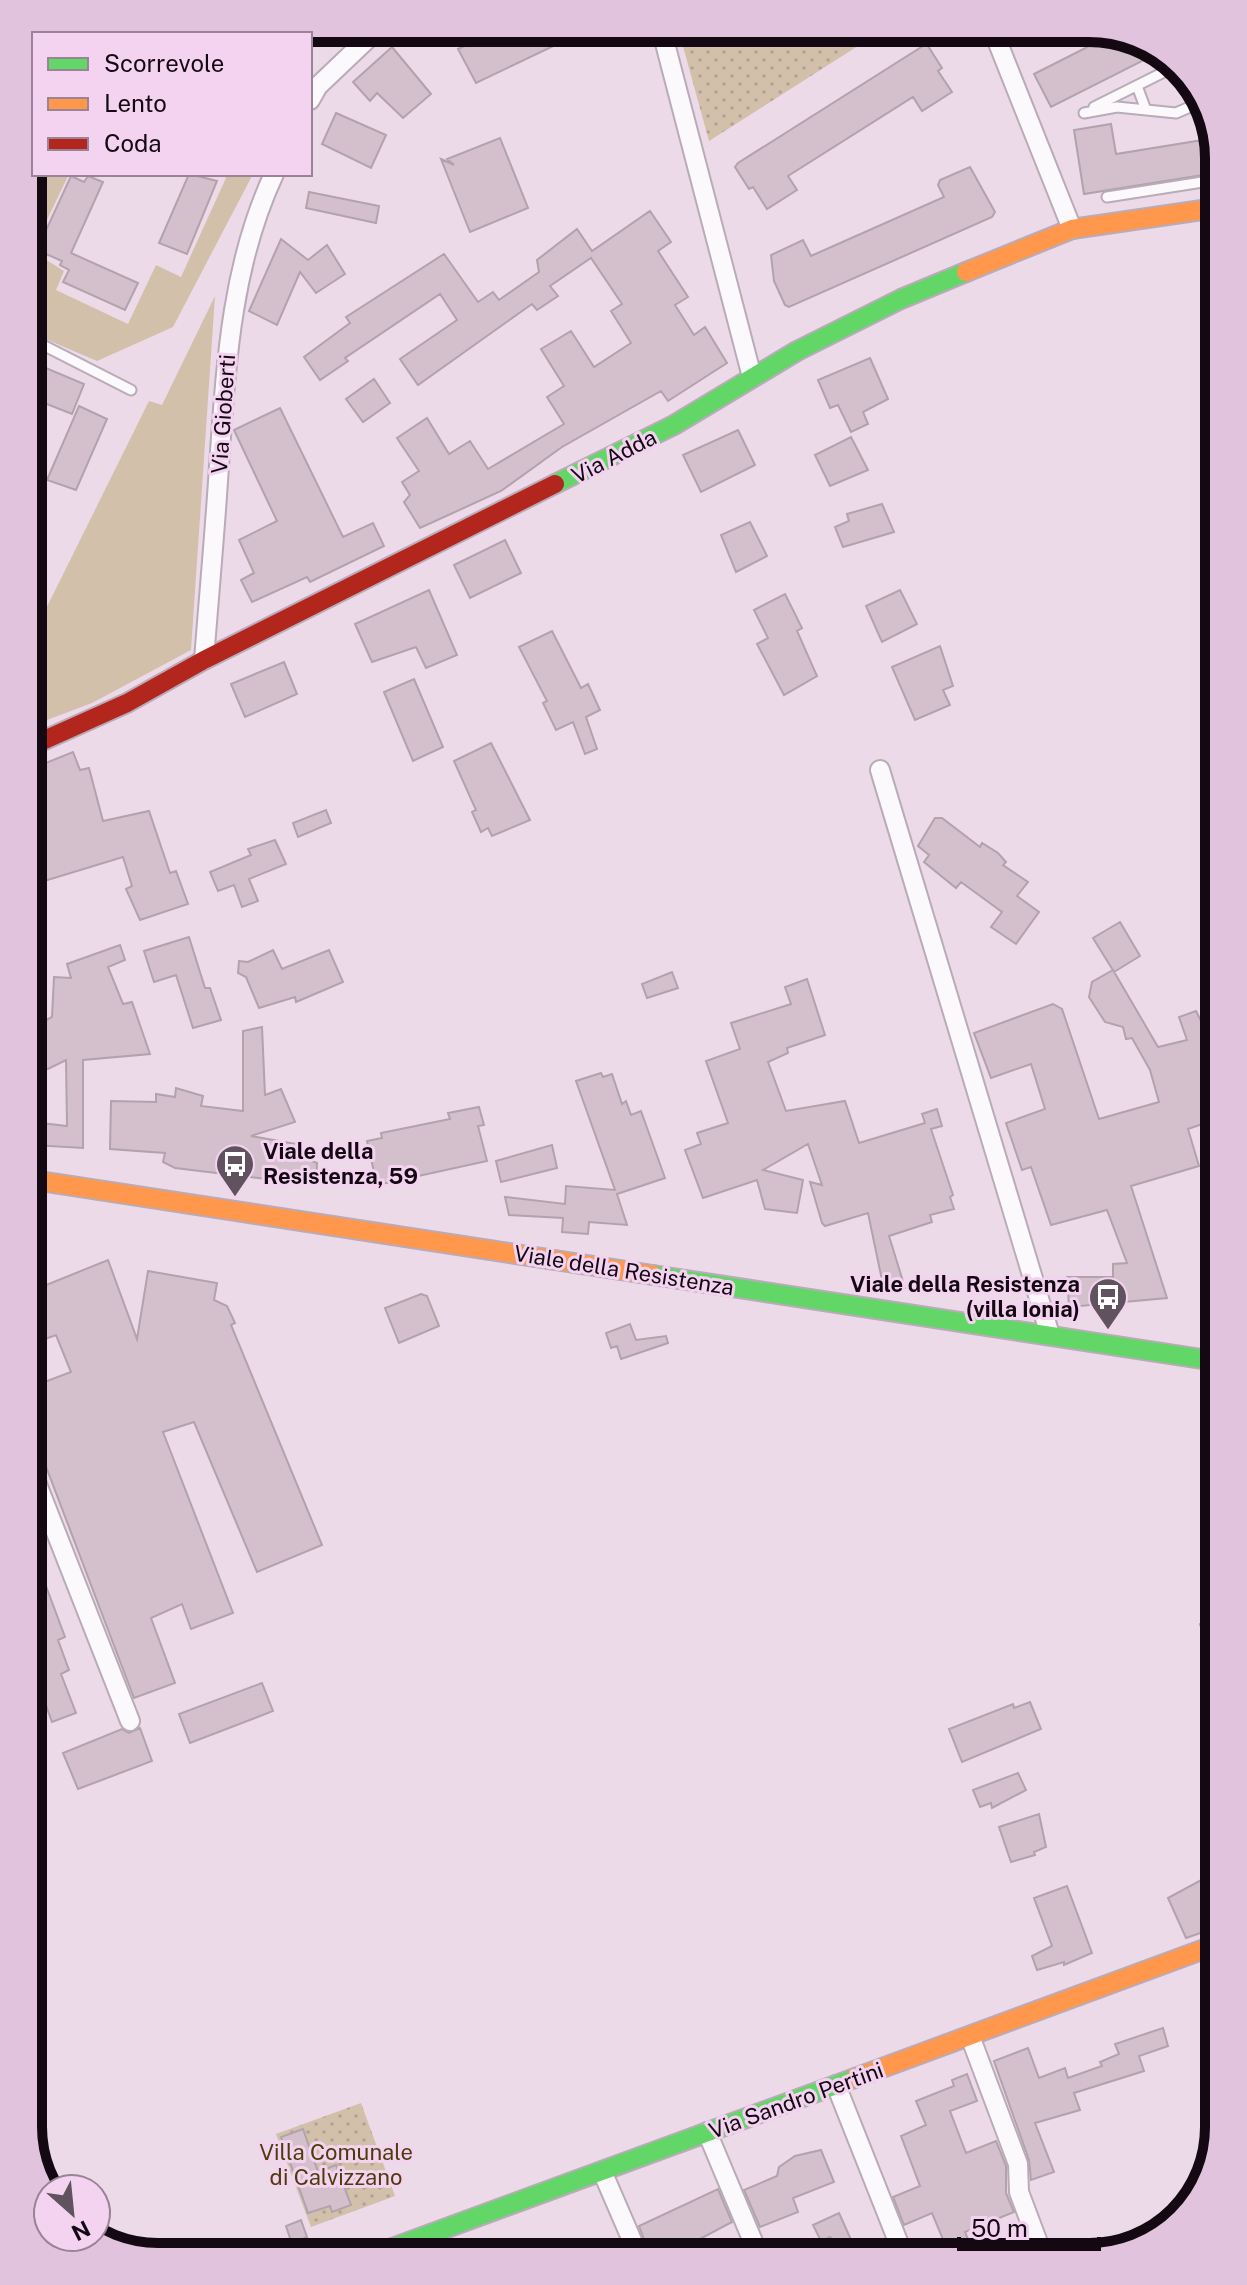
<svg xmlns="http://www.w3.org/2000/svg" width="1247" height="2285" font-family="'Public Sans',sans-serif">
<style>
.grass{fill:#d2c0ab}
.park{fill:url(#park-dots)}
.building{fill:#d4c0cc;stroke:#b1a2ac;stroke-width:2}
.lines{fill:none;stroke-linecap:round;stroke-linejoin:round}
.lane-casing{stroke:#b9abb8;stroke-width:13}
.street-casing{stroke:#b9abb8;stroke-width:22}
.fast-casing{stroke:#b9abb8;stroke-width:22}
.slow-casing{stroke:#b9abb8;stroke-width:22}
.jam-casing{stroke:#b9abb8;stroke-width:22}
.lane{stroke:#fcf9fc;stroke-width:9}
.street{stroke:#fcf9fc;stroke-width:18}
.fast{stroke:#63d668;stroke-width:18}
.slow{stroke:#ff974d;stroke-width:18}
.jam{stroke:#b3261e;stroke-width:18}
.labels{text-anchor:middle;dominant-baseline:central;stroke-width:6;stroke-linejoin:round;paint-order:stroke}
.street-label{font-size:22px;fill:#140913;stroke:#f3d3ef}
.poi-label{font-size:22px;font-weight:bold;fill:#140913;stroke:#f3d3ef;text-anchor:start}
.park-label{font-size:22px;fill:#4c3c0b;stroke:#f3d3ef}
.rim{fill:none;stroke:#140913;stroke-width:10}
</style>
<defs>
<pattern id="park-dots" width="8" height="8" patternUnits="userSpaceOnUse" patternTransform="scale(2)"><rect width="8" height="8" fill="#d2c0ab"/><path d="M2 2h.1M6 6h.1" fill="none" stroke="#b3a492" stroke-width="1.8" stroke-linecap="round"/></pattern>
</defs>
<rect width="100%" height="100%" fill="#ecdae9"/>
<path class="grass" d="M34,170V174H69L32,251L64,271L56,290L128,324L156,265L181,277L226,178L220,174H253L173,327L97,361L29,332L28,181Z
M215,296L191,650L92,703L31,726V639L149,401L162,405Z"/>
<path class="park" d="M678,28H886L709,141Z
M361,2103L395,2196L311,2227L276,2134Z"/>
<path class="building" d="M503,28H591L476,83L458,49Z
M1113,34L1160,52L1051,107L1034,74Z
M923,46H928L942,68L938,71L952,92L922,111L913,97L788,176L797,190L767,209L753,187L749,189L735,167L738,163Z
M392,47L431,94L403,118L377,93L370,101L353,82Z
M336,113L386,135L371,168L322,144Z
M1111,124L1116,154L1209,139V174L1084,194L1074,130Z
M500,138L528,208L470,232L441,159L454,165L447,159Z
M970,167L995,212L992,217L789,307L785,305L774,281L771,255L803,240L811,256L944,197L938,185L940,180Z
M189,174L217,181L187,254L159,243Z
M71,176L84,182L88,176L103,182L71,253L138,283L125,310L63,282L69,270L60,265L62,261L37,250Z
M309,192L379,206L376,223L306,208Z
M650,211L671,242L658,251L688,297L675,305L694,335L705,327L727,363L668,401L661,391L562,447L501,491L420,528L404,502L410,495L402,482L419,471L397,438L427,418L449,454L470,441L488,469L564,424L547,397L564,386L541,349L571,331L594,367L631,343L611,311L622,304L591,258L550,286L558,296L537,310L532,304L418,385L400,359L457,320L440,294L345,358L348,361L320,380L304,357L350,323L346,317L444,254L478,302L493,292L499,300L539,272L537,260L577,229L592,251Z
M281,239L308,260L327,245L345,274L316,293L300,272L277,325L249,311Z
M870,358L888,399L863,412L868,424L851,432L838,405L830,408L818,380Z
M29,361L84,384L72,414L29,397Z
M374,379L390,403L363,422L346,399Z
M79,406L107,419L76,490L47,480Z
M280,408L343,537L373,523L384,546L310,582L307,577L252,602L241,580L254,573L239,540L277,521L234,430Z
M738,430L755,465L701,492L683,455Z
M851,437L868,470L830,486L815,455Z
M882,504L894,532L843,547L835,527L849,521L847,514Z
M750,522L767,556L736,572L721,535Z
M505,540L521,573L470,598L454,565Z
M429,590L457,655L426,668L416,647L372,662L355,624Z
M900,590L917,624L882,642L866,606Z
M785,594L802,628L797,631L817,676L784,695L757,644L768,638L754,610Z
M552,631L581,688L588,684L600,710L586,717L597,749L585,754L573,722L556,730L543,703L547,701L519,647Z
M940,646L953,686L943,690L950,705L915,720L892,667Z
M284,662L297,694L245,717L231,684Z
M414,679L443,747L413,761L384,692Z
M491,743L530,820L492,836L488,828L481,832L472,812L476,810L454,761Z
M73,752L80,770L89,768L103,821L149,811L170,873L176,871L188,904L140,920L126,889L132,886L123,857L41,882L32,847L31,785L35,783L31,769Z
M326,810L331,823L298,837L293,823Z
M935,818H942L980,847L982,843L998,853L1006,862L1003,865L1028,882L1017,896L1039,912L1016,944L991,927L1002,912L961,882L956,888L924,862L929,855L918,846Z
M275,840L286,864L249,879L258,901L242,907L234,885L218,891L210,872L251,855L248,849Z
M1120,922L1140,956L1114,972L1093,938Z
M189,937L205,988H210L221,1020L193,1028L176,975L154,982L144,951Z
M120,945L125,960L108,967L123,1004L132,1002L150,1054L83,1060V1148L33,1145V1122L67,1126L66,1060L48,1069L33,1067L37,1025L52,1017L54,977L71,978L67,964Z
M273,950L282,969L329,950L343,982L296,1002L295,997L259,1008L246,977L238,973L239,961L248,962Z
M1113,970L1158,1047L1187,1040L1179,1017L1196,1011L1214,1047V1120L1188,1129L1199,1166L1131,1186L1167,1298L1069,1307L1067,1277H1113V1264L1127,1263L1107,1210L1051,1225L1031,1167L1022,1170L1006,1123L1045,1109L1031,1064L991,1078L974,1033L1053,1004L1062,1009L1099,1119L1159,1102L1150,1070L1132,1038L1126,1039L1123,1027L1105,1022L1089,997L1092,982Z
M672,972L678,988L647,998L642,984Z
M807,979L825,1035L787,1048L788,1053L768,1062L786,1111L845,1101L859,1143L925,1123L922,1114L937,1109L942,1126L931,1129L953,1195L950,1197L954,1209L930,1215L932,1222L889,1236L905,1288L883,1285L868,1213L825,1226L822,1223L810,1182L822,1185L808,1144L763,1170L803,1180L797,1213L765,1209L757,1180L703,1198L685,1150L701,1144L697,1133L728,1123L706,1061L740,1049L731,1023L791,1004L785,987Z
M262,1027L265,1095L281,1089L295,1122L251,1136L301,1145L311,1161L317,1163L316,1185L175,1168L163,1162L165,1153L110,1149L111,1101L156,1102V1094L175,1097L176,1088L203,1096L201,1106L243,1111V1031Z
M601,1073L603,1077L612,1074L622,1104L626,1101L631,1115L641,1111L665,1178L617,1194L627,1225L589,1222L588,1234L562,1232L563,1218L509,1215L505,1197L565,1204L566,1186L615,1190L576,1081Z
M479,1107L484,1125L478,1126L487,1161L377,1185L367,1141L382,1138L381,1133L450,1119L448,1113Z
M552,1145L557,1168L501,1182L496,1161Z
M108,1260L137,1339L148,1271L217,1283L214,1300L227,1306L235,1323L231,1325L322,1545L257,1572L194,1422L163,1432L233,1613L191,1629L182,1604L151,1618L175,1683L134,1698L34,1435V1386L71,1372L56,1335L34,1343V1290Z
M421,1294L427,1296L439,1326L399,1343L385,1308Z
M630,1324L636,1340L666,1336L668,1343L621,1359L617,1346L611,1348L606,1333Z
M37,1562L65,1637L58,1640L69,1670L61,1674L76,1713L52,1722L36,1678Z
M1216,1617L1217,1666L1213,1667L1200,1624Z
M262,1683L273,1711L190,1743L179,1714Z
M1030,1702L1041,1729L962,1762L949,1729L1013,1704L1014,1708Z
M140,1728L152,1761L78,1789L63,1753L122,1729L129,1733Z
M1018,1773L1026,1790L992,1808L991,1803L980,1807L973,1790Z
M1039,1814L1046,1847L1034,1852L1035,1855L1011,1862L999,1827Z
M1218,1871V1927L1186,1938L1168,1898Z
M1067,1886L1092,1953L1064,1965V1962L1037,1970L1032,1956L1052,1946L1034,1898Z
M1163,2028L1168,2046L1139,2056L1144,2071L1074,2093L1080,2110L1035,2123L1054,2172L1031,2180L1029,2160L994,2061L1028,2048L1039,2078L1065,2068L1068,2078L1102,2066L1100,2062L1119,2054L1115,2044Z
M967,2074L977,2101L950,2111L966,2153L996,2141L1006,2166V2193L1014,2212L965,2232L972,2249H947L932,2213L904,2225L893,2197L920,2186L901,2136L926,2125L916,2101L954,2086L952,2080Z
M303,2129L318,2172L336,2165L351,2205L332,2212L330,2206L308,2213L281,2137Z
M821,2150L834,2182L793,2198L798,2212L760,2227L744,2190L777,2176L779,2167L795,2156Z
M718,2189L732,2222L696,2241L700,2251L649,2252L639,2226Z
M839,2213L853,2244L841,2250L830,2237L821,2241L813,2225Z
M301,2220L307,2237L292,2244L286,2226Z
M618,2239L624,2252H588Z"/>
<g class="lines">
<g class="lane-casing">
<path id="lane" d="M1137,86L1146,110
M1094,107L1176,66
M1084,113L1117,107L1176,113L1204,101
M1107,197L1209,181
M29,338L131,390"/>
</g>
<g class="street-casing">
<path id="street" d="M661,28L752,377
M992,28L1072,229
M310,100L318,86L379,28
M204,660C209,595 215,531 219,466C226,365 231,266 274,174
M880,770L1050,1335
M35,1479L130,1721
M970,2036L1018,2164L1019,2192L1040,2248
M836,2085L901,2249
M707,2132L757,2251
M602,2171L637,2252"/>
</g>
<g class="fast-casing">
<path id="fast" d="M555,484L674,425L797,351L901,299L966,272
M653,1275L1215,1361
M373,2255L855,2078"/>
</g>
<g class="slow-casing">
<path id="slow" d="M966,272L1072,229L1209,209
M33,1180L653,1275
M855,2078L1218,1944"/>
</g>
<g class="jam-casing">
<path id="jam" d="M31,746L127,703L204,660L555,484"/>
</g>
<use href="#lane" class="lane"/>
<use href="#street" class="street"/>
<use href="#fast" class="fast"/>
<use href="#slow" class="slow"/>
<use href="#jam" class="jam"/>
</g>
<defs>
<g id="bus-pin" transform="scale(2)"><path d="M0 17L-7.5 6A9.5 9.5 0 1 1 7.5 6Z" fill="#60525e" stroke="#f3d3ef"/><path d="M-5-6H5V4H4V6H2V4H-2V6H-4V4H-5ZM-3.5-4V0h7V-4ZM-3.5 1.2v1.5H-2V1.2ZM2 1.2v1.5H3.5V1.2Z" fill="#fff"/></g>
</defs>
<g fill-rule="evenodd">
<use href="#bus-pin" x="235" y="1164"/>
<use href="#bus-pin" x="1108" y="1297"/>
</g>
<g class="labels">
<g class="street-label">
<text transform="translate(223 414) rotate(-86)">Via Gioberti</text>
<text transform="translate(614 456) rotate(-27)">Via Adda</text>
<text transform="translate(624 1270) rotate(9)">Viale della Resistenza</text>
<text transform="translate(796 2100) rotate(-20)">Via Sandro Pertini</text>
</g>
<g class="poi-label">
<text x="263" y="1151">Viale della<tspan x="263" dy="25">Resistenza, 59</tspan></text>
<text x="1080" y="1284" text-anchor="end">Viale della Resistenza<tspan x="1080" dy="25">(villa Ionia)</tspan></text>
</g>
<g class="park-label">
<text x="336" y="2152">Villa Comunale<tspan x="336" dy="25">di Calvizzano</tspan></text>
</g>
</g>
<path d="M0 0H1247V2285H0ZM158 42H1089A116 116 0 0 1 1205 158V2127A116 116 0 0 1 1089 2243H158A116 116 0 0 1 42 2127V158A116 116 0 0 1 158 42Z" fill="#e1c3dd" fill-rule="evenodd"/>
<path class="rim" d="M158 42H1089A116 116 0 0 1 1205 158V2127A116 116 0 0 1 1089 2243H158A116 116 0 0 1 42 2127V158A116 116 0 0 1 158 42Z"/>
<rect x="32" y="32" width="280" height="144" fill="#f3d3ef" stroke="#9a8297" stroke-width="2"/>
<rect x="48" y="58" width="40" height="12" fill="#63d668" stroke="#9a8297" stroke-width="2"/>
<text x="104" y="72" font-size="24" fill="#140913">Scorrevole</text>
<rect x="48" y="98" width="40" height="12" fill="#ff974d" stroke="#9a8297" stroke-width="2"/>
<text x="104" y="112" font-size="24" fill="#140913">Lento</text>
<rect x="48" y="138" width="40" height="12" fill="#b3261e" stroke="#9a8297" stroke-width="2"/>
<text x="104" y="152" font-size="24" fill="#140913">Coda</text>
<g transform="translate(72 2213) rotate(153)"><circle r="38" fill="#f3d3ef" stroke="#9a8297" stroke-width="2"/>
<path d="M0-6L14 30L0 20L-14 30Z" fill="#60525e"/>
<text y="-12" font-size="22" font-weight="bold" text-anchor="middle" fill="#140913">N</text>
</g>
<path d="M959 2237v12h140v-12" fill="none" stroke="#140913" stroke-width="4"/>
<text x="971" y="2237" font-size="24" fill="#140913" stroke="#f3d3ef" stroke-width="6" paint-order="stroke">50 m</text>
</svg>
